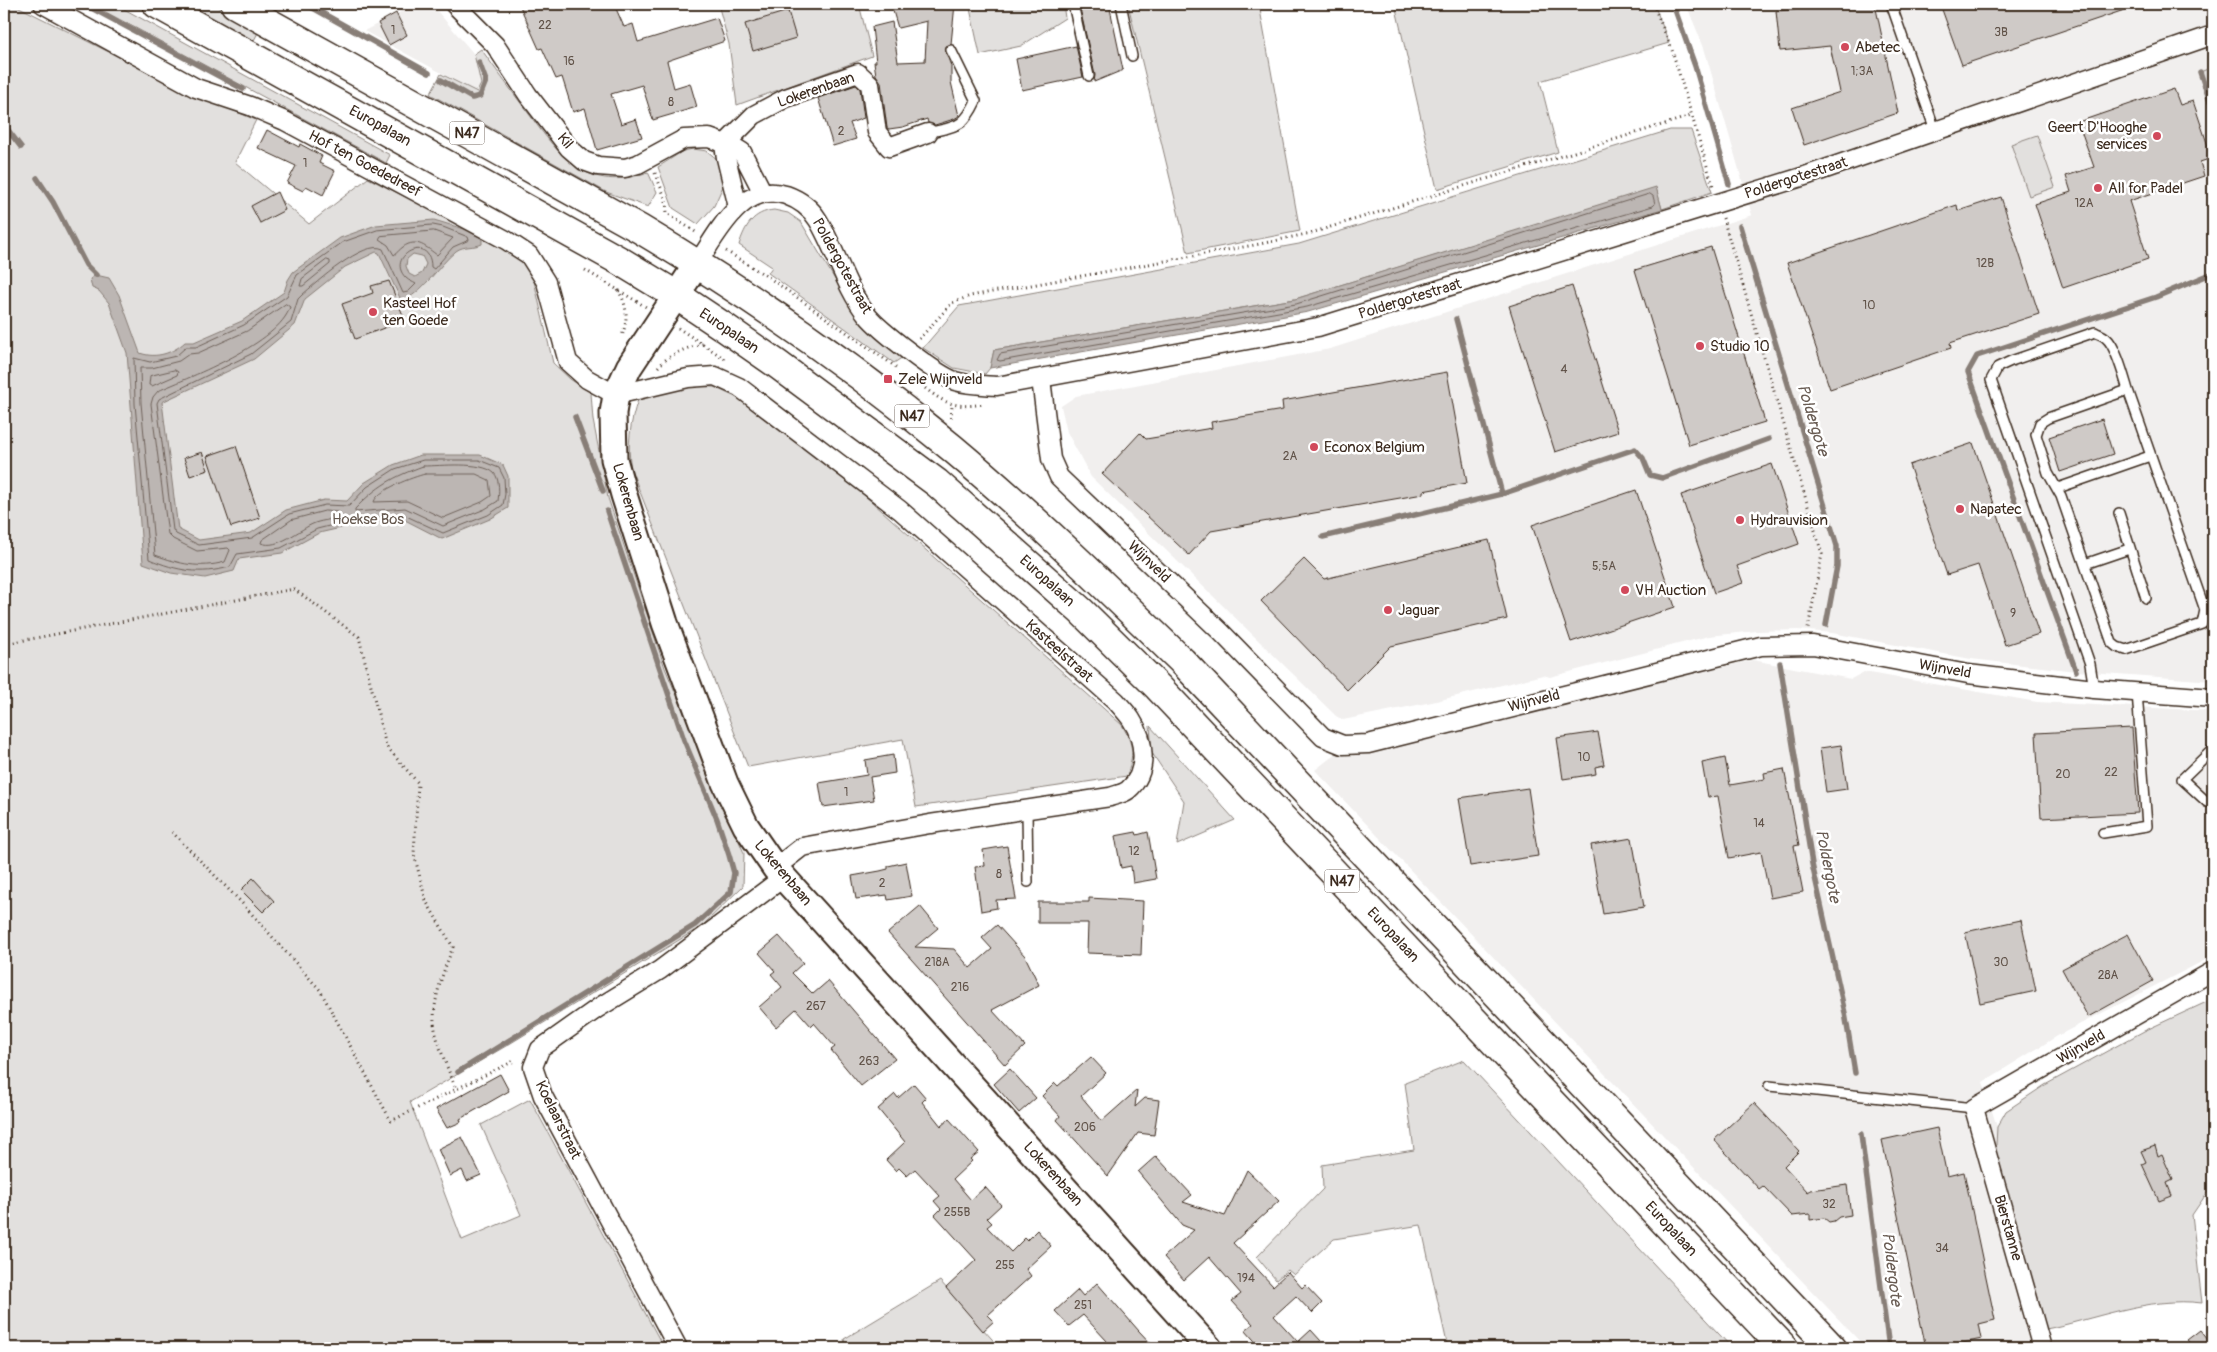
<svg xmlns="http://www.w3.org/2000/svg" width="2217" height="1352" font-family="Pangolin,sans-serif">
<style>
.built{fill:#f1efee}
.green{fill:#e2e0de;stroke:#8e857e}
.water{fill:#bcb6b3;stroke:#887e77;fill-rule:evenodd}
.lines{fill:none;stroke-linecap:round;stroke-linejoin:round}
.shore{stroke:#6f625a;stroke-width:1}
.stream{stroke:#887e77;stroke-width:5.5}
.building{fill:#cfcac7;stroke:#3b2a1e}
.lane-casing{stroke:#3b2a1e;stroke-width:12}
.street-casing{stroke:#3b2a1e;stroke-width:21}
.secondary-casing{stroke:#3b2a1e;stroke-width:29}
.highway-casing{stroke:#3b2a1e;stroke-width:31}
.path{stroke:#3b2a1e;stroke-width:3;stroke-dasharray:1 4;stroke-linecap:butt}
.lane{stroke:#fff;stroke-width:9}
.street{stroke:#fff;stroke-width:18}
.secondary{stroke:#fff;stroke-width:25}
.highway{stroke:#fff;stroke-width:28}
.poi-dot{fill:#d1495b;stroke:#fff;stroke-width:2}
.labels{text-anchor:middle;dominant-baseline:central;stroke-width:5;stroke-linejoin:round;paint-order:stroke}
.number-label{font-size:12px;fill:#605248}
.shield{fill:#fff;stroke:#766a62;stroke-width:1}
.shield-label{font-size:14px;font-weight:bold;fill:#3b2a1e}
.poi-label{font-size:15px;fill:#3b2a1e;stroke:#fff;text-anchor:start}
.street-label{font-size:15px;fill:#3b2a1e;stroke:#fff}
.park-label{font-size:15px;fill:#65584e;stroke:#fff}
.water-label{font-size:16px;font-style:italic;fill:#685b52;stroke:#fff}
</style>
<rect width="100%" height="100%" fill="#fff"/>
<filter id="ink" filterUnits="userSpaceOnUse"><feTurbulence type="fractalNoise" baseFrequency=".02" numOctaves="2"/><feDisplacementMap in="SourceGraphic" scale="10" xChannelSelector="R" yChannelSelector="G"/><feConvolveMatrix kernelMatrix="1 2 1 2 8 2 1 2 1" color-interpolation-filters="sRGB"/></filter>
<g filter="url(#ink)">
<path class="built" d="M415,4H431L474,54L481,84L477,92L364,31Z
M1686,4H2213V348L2209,352L2208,379L2213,393V681L2076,671L1971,659L1832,633L1798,630L1757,631L1709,636L1550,677L1543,675L1432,702L1343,720L1336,716L1091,477L1067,432L1061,406L1076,396L1330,349L1752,215L1704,48Z
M1753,660L1851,679L1864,672L2037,702L2213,711V956L2059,1035L1983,1082L1997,1127L1995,1163L2046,1348H1866L1315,770L1338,752Z"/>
<path class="green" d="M4,4H13L189,92L256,120L235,162L309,224L368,178L518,254L531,268L553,363L570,379L591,393L593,420L608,498L665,668L744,853L743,886L702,926L506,1046L410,1102L462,1240L521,1215L481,1125L530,1099L664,1348H4Z
M91,4H115L390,155L386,163Z
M178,4H214L260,29L252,44Z
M718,4H859L872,56L737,105L729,44Z
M969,4H1063L1065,18L1021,46L980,55Z
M1128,4H1259L1300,231L1188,253Z
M1395,4H1654L1669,43L1540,81L1558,152L1437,189Z
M481,49C497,71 513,93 529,114C561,158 588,194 648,172L657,192L648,207L606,192L430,94L441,74L477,92L481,84L474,54Z
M2213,67V110L2200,72Z
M1670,130H1691L1712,192L1662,209L1656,188L1295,299L994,350L990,368L985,374L954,368L923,348L959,306L1299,244Z
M2037,135L2055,187L2029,196L2011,144Z
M693,149L707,151L718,160L724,184L714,206L698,224L673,208L658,167L683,151Z
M774,210L788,213L801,222L857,317L903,357L894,363L768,273L772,267L739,245C745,226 753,212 774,210Z
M692,386L714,387L742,400L835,469L1122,725C1134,746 1134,753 1127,776L916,807L903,739L748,767L631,469C627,446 630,422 638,400L663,391Z
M1150,726L1235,820L1177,845L1184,801L1152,753Z
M2213,999V1184L2192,1215L2202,1303C2148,1296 2094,1320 2041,1330L1995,1163L1997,1127L2006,1111L2045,1085L2144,1031Z
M1464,1060L1732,1348H1448L1421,1225L1334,1239L1294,1275L1288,1270L1276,1280L1257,1257L1323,1189L1322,1165L1414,1150L1405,1083Z
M940,1281L1000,1348H846L844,1339Z"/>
<path class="water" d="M1656,187L1662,209L1308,312L990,368L994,350L1295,299Z
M434,220L464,229L482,238V244C474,248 464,245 456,251C438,266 426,289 405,300L400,298L379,253L376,252L345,267L305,299L295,325L254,359L162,402L178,529L199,540L251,533L286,510L324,500L347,501L364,483L393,465L421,455H480L503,465L508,476V508L490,519L442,539L403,519L354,525L319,533L282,553L239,559L234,571L205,578L171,573L143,563L127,353L109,303L99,291L92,288L90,279L96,275L109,278L119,295L140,353C156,359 173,353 185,342H194L242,321L284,292L288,280L293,272L340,238L376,225ZM413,254L422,256L426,264L422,273L415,277L409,274L406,266L407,259Z"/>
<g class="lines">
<path class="shore" d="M1650,194L1653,196L1655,204L1653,206L1307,307L1000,361L997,360L1000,354L1296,304Z
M433,225L443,227L468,237L469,240L453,247L434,269L431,267C431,232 384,256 406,278C409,281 413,282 416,284L408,292L403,293L383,249C364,239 316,283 302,295L298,299L291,322L251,354L159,399L157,403L173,530L176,534L199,545L252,538L289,514L325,505L349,506L367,487L395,469L423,460H479L499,468L504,478L505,494L503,505L488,515L443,533L402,514L353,520L317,529L281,548L237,554L230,567C199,575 178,571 149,559L135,404L134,358L150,362L176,356L186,347H196L244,325L287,296L297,275L343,242L377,230Z
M434,231L453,238L437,255C427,248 417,237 403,247C400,249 397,253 394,255L388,245L379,239L381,236Z
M327,260L330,261V264L303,286H300L302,279Z
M286,304L290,307C279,343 192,376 158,391L153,397L151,404L168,534L173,539L197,551L228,548L230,550L225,562C198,569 181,564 155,555L141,403L140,368H152L179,361L189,354L198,353L247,331Z
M175,370L178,372L177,375L152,386L149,385L150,376Z
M423,466C441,466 481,461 494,473C500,479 499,494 498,501L485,509L443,526L405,508L355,512V509C377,486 393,477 423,466Z
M425,474H476L489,480L491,496L482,502L443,518L407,501L374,502C377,490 413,477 425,474Z
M325,511L339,512L341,515C334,520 323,520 315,523C299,529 278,550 261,543L262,540L291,520Z"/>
<path class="stream" d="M84,4L243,89
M306,4L429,73
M1673,4L1695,66L1729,184
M2200,72L2213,110
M441,80L472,98L480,96L486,81L479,62
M4,125L21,147
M37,178L53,202L86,265L96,275
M1740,226L1837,546V566L1826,625
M1456,319L1502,494
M575,417L603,491
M1323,537L1502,494L1635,449L1643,458L1650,475L1662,478L1769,439
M1780,663L1812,864L1845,1013L1855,1073
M2076,671L1968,372L1977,356L2156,297L2213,273
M458,1072L695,925L731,892L734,873L729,855L717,819L684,740L607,511
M1861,1134L1889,1348"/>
</g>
<path class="building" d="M519,4H614L624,27L633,24L638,42L717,18L725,41L667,61L674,88L690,83L697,107L653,120L642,85L611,94L621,124L636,119L642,137L597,150L585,108L573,112L562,77L556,79L542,48L539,49Z
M895,4H955L951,44L946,46L945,50L951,66V82L959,116L954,119L935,125L928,123L927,119L903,127L889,129L887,128L881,82L876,75L874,62H876L872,27L892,22L898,62L925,61L927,21L898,28L893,11L896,10Z
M1079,4H1109L1123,70L1094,82L1095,75Z
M1875,4L1898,113L1804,145L1792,108L1840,92L1830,46L1780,51L1776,11Z
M1940,4H2133V7L1962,65Z
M788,11L796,38L753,51L745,24Z
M396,13L407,35L389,45L378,23Z
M1076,46L1083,77L1022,90L1016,59Z
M856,85L860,89L864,118L850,123L856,139L833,146L818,98Z
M2174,89L2180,105L2193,101L2212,158L2200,162L2204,176L2129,201L2148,259L2063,288L2035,204L2071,192L2066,176L2094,167L2078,122Z
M267,130L299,147L300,144L322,156L319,163L335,171L323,195L306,186L303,191L287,183L296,166L258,148Z
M277,192L285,210L260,223L251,206Z
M2001,197L2039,314L1950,343L1951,348L1830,389L1787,263L1957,205L1958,211Z
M1711,247L1765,422L1689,445L1635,270Z
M389,281L405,320L355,339L342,304L373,293L371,286Z
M1572,286L1618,432L1555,452L1509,306Z
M1447,372L1467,483L1423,491V494L1211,531L1189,555L1102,474L1140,433L1146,439L1212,428L1211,422L1283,410L1282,401Z
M2102,419L2113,454L2060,472L2049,437Z
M1973,443L2039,634L2005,645L1978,565L1947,575L1909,465Z
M236,446L260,518L231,527L207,456Z
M202,452L208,470L190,476L184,458Z
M1772,464L1799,544L1737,566L1743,583L1714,593L1681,495Z
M1636,490L1675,607L1571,642L1532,525Z
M1489,540L1507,619L1391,646L1347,690L1261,601L1304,559L1324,579Z
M2132,728L2138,813L2041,818L2036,733Z
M1598,732L1604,765L1595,767L1596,774L1563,779L1557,738Z
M1841,745L1847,789L1826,792L1820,748Z
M893,755L895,773L870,777L874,800L823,807L819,783L867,775L865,760Z
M1725,758L1730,785L1765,779L1764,773L1784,769L1799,845L1794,846L1803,892L1770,898L1761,852L1729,858L1718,796L1708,797L1702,763Z
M1528,788L1538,856L1470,866L1459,798Z
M1136,832L1137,835L1148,832L1156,879L1133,883L1131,866L1121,868L1115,836Z
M1632,838L1644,907L1603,914L1591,845Z
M1007,846L1016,899L996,900L997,908L981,911L975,867L985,866L983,850Z
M906,862L912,896L888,900L887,895L856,899L852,876L880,871L888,869V866Z
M253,878L274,901L263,912L241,890Z
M1089,898L1143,901L1141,955L1087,953L1088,923H1038V902H1089Z
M920,906L938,928L915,947L954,949L970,968L992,949L982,938L997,925L1025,956L1039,985L992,1010L1025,1046L1005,1065L888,933Z
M2021,920L2036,991L1980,1003L1965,932Z
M2128,934L2153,981L2088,1017L2062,969Z
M779,936L803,963L792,973L813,994L828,981L895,1059L861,1086L831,1050L835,1047L814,1023L811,1026L796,1009L776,1027L759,1007L782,987L771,974L775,971L759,953Z
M1091,1057L1106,1073L1081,1096L1102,1121L1137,1090L1135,1107L1145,1098L1159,1100L1154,1135L1138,1133L1108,1176L1057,1120L1060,1116L1042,1096L1055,1083L1058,1086Z
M1010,1069L1036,1098L1019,1113L994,1084Z
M500,1074L509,1091L460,1119L461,1122L447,1128L436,1109Z
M914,1084L926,1098L922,1102L941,1126L949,1119L979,1152L970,1159L972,1161L953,1179L971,1200L985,1187L1001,1205L987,1218L992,1223L987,1227L1011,1252L1025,1238L1027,1240L1037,1230L1051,1246L1026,1269L1031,1276L988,1315L994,1321L983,1331L946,1288L976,1260L935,1215L941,1209L934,1201L940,1196L915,1169L907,1176L899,1168L896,1171L886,1160L905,1142L878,1109L895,1094L898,1098Z
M1754,1103L1799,1151L1784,1166L1808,1192L1811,1190L1847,1185L1851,1215L1839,1217L1834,1221L1829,1222L1824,1218L1810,1220V1214L1792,1216L1763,1186L1759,1189L1714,1140Z
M1937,1128L1947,1176L1964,1172L1995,1320L1979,1324L1982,1339L1938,1348H1926L1882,1140Z
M462,1137L481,1175L467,1181L462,1170L450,1176L438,1149Z
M2155,1146L2158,1157L2162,1155L2173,1180L2167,1183L2172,1196L2159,1201L2142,1164L2146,1162L2141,1151Z
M1156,1156L1192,1195L1183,1202L1225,1216L1247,1170L1279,1201L1233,1243L1273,1286L1288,1272L1302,1288L1305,1285L1322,1303L1312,1313L1296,1296L1274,1316L1298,1342L1311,1330L1321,1341L1312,1348H1261L1245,1330L1253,1324L1232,1301L1241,1294L1209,1257L1184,1280L1164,1257L1194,1230L1182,1225L1138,1172Z
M1097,1283L1139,1331L1155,1348H1099L1107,1341L1083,1315L1069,1326L1055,1311L1078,1290L1083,1296Z
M2200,1330L2213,1346V1348H2194L2187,1340Z"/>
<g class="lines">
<g class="lane-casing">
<path id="lane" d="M1073,4L1089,76
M1121,4L1132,56
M1891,4L1935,130
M928,133C955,126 963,129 976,101L951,50
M2058,488L2150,456
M2119,513L2146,598
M2085,564L2129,549
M2094,689L2090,664L1991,380L1998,367L2011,361L2095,332C2098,334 2103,335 2106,338C2116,346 2124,377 2128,390L2205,610L2202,624L2126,650L2117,647L2112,643L2061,496L2048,473L2036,435L2040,423L2048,418L2128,390
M2207,802L2182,779L2213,749
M1027,810L1028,882
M2103,833L2147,826L2137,692
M1769,1086L1974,1108"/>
</g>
<g class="street-casing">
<path id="street" d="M43,4L196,88L250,106L285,121L506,240L529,255L546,282L568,362L587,379L616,395L688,378L715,376L739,387L900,510L1116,701C1121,707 1127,713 1131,719C1145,740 1149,772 1128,790C1123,794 1115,795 1110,797L930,824L802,847L775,868
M454,4L495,45L528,95L569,148L584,161L598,166L625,168L638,164L684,139L709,138L734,147L742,152L763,193
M724,145L754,115L786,98L858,73L870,84L877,132L889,147L928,133
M724,145L726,158L738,207
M697,264C717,234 742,181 786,195C800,200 810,207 818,220C836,250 845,287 867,315C879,330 937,375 955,381C968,385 983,385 997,386L1318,327L1805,176L2213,35
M1041,379L1051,459L1059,477L1221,632L1323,737L1343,745L1368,744L1761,646L1813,645L1968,674L2094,689L2213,698
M678,1348L543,1096L533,1067L540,1049L598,1008L660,970L784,877
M2042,1348L1974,1108L2213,971"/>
</g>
<g class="secondary-casing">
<path id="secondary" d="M697,264L629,367L616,395L613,413L614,459L624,495L665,623L725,783L746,826L775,868L1209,1348"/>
</g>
<g class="highway-casing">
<path id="highway" d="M157,4L620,261L676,295L724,327L777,364L937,483L1081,611L1158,687L1784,1348
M235,4L640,229C749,294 854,367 952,448C1032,515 1107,588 1182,661L1832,1348"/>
</g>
<path class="path" d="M1653,4L1672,50L1713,186
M655,173L666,200L667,213L697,233
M1723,218L1822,554L1808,629
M726,251L768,277L896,367
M585,270L646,307
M618,290C628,306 628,319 622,336
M678,328L725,359
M919,339L952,303L970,296L1260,244L1311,233L1691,116
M658,367C671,353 686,348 703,344
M913,379C940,399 948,410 984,404
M951,418L952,406
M4,644L294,589L359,637L386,746L418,783L414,854L426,901L453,947C444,970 435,993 434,1018C433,1036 449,1071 456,1089
M172,832L241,902L320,990L391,1121L516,1060"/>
<use href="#lane" class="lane"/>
<use href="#street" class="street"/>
<use href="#secondary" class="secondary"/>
<use href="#highway" class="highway"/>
</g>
</g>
<g class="poi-dot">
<circle cx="1845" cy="47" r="5"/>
<circle cx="2157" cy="136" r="5"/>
<circle cx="2098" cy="188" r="5"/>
<circle cx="373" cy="312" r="5"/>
<circle cx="1700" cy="346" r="5"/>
<rect x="883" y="374" width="10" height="10" rx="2.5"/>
<circle cx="1314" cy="447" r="5"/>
<circle cx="1960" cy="509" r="5"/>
<circle cx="1740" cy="520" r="5"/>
<circle cx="1625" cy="590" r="5"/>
<circle cx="1388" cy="610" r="5"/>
</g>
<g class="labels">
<g class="number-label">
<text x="545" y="25">22</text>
<text x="393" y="30">1</text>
<text x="2001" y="32">3B</text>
<text x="569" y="61">16</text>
<text x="1862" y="71">1;3A</text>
<text x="671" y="102">8</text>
<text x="841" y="131">2</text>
<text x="305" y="163">1</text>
<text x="2084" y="203">12A</text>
<text x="1985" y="263">12B</text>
<text x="1869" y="305">10</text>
<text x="1564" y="369">4</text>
<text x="1290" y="456">2A</text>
<text x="1604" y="566">5;5A</text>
<text x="2013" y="613">9</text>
<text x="1584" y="757">10</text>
<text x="2111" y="772">22</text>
<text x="2063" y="774">20</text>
<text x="846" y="792">1</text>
<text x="1759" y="823">14</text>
<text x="1134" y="851">12</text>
<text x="999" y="874">8</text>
<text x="882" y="883">2</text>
<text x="937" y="962">218A</text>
<text x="2001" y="962">30</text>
<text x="2108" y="975">28A</text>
<text x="960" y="987">216</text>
<text x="816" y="1006">267</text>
<text x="869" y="1061">263</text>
<text x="1085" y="1127">206</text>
<text x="1829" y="1204">32</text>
<text x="957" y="1212">255B</text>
<text x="1942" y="1248">34</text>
<text x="1005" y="1265">255</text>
<text x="1246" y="1278">194</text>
<text x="1083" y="1305">251</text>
</g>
<g class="shield">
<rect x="449.5" y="121.5" width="35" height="23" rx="4"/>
<rect x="894.5" y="404.5" width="35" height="23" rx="4"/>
<rect x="1324.5" y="869.5" width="35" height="23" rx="4"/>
</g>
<g class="shield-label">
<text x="467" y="133">N47</text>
<text x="912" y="416">N47</text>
<text x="1342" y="881">N47</text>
</g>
<g class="poi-label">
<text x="1855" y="47">Abetec</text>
<text x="2147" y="127" text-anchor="end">Geert D'Hooghe<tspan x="2147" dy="17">services</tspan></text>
<text x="2108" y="188">All for Padel</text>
<text x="383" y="303">Kasteel Hof<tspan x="383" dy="17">ten Goede</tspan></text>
<text x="1710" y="346">Studio 10</text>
<text x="898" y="379">Zele Wijnveld</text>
<text x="1324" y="447">Econox Belgium</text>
<text x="1970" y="509">Napatec</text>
<text x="1750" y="520">Hydrauvision</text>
<text x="1635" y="590">VH Auction</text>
<text x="1398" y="610">Jaguar</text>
</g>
<g class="street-label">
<text transform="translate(816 90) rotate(-19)">Lokerenbaan</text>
<text transform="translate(380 126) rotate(29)">Europalaan</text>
<text transform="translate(565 141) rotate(50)">Kil</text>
<text transform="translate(365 164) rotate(28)">Hof ten Goededreef</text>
<text transform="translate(1796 178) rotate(-18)">Poldergotestraat</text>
<text transform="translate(842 266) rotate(61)">Poldergotestraat</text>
<text transform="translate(1410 299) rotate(-17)">Poldergotestraat</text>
<text transform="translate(729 331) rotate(34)">Europalaan</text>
<text transform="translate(628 502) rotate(74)">Lokerenbaan</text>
<text transform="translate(1149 562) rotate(44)">Wijnveld</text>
<text transform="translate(1047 581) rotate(42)">Europalaan</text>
<text transform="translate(1059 651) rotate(42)">Kasteelstraat</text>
<text transform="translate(1945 669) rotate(10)">Wijnveld</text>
<text transform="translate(1534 701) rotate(-14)">Wijnveld</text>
<text transform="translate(783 873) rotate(50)">Lokerenbaan</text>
<text transform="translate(1393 935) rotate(47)">Europalaan</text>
<text transform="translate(2081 1047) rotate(-30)">Wijnveld</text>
<text transform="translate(558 1120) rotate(64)">Koelaarstraat</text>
<text transform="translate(1053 1174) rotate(48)">Lokerenbaan</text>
<text transform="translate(2008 1228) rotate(74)">Bierstanne</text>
<text transform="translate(1671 1229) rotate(47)">Europalaan</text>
</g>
<g class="park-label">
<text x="368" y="519">Hoekse Bos</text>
</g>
<g class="water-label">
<text transform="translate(1813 420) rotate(73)">Poldergote</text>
<text transform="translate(1828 866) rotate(79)">Poldergote</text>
<text transform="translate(1892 1269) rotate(83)">Poldergote</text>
</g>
</g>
<rect width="2217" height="1352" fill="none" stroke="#fff" stroke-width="20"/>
<rect x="10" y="10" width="2197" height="1332" fill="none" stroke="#3b2a1e" stroke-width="2" filter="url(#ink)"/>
</svg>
